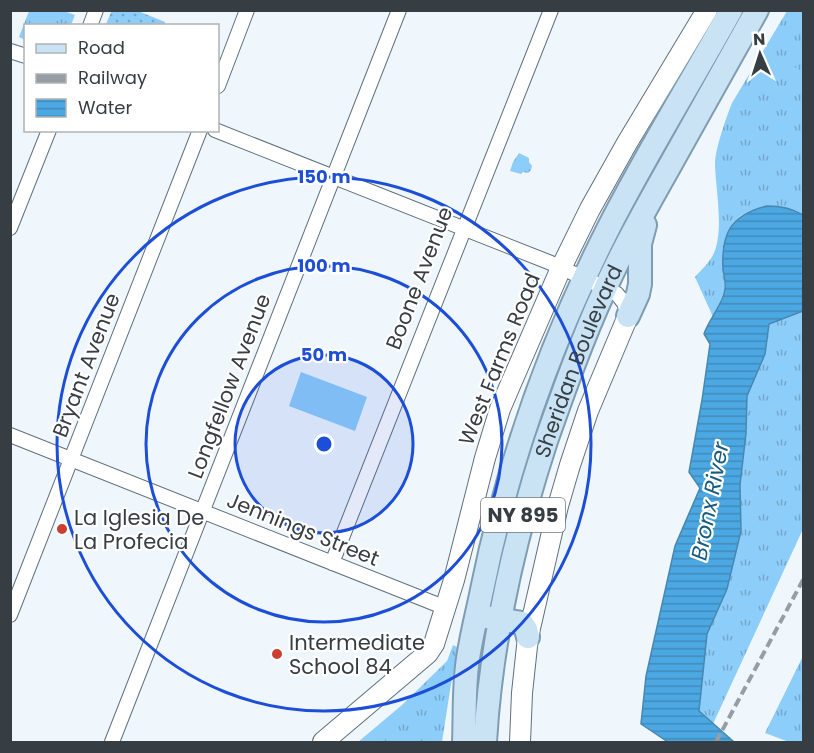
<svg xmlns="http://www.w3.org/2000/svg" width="814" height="753" font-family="Poppins,sans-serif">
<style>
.grass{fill:url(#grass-tufts)}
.garden{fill:url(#garden-dots)}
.pitch{fill:#8dcdf9}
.water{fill:url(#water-rules);stroke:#4688b2;stroke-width:1.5}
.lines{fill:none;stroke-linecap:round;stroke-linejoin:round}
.street-casing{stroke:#60707c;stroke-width:16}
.secondary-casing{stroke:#60707c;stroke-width:22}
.primary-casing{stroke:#7e9db2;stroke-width:26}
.street{stroke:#fff;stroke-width:14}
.secondary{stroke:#fff;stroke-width:20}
.primary{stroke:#c9e3f5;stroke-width:22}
.rail{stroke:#979ea3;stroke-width:4;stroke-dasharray:9 4.5;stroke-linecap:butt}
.ring{fill:none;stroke:#1d4ed8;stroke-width:3}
.poi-dot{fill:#cb3e30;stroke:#fff;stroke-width:2}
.labels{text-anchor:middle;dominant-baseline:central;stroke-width:4.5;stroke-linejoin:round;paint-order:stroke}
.shield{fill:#fff;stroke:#73787b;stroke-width:1.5}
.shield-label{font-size:20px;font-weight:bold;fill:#373e43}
.street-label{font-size:21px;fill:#373e43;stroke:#fff}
.poi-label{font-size:21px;fill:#373e43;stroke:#fff;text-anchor:start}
.water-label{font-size:22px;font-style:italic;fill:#175b81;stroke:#fff}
.centre{fill:#1d4ed8;stroke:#fff;stroke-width:3}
.ring-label{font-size:18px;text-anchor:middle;font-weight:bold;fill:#1d4ed8;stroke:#fff;stroke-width:4.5;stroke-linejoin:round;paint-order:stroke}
</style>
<defs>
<pattern id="grass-tufts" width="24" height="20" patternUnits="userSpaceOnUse" patternTransform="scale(1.5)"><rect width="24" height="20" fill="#8dcdf9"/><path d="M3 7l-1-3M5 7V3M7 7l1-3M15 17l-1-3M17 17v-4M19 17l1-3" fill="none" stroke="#74a8cb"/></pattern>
<pattern id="garden-dots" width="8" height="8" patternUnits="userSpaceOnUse" patternTransform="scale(1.5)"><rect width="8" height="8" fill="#8dcdf9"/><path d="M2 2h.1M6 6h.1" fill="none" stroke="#74a8cb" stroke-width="1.8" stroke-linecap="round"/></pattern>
<pattern id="water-rules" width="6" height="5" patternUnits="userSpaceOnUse" patternTransform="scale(1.5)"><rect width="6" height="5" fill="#4ca8e2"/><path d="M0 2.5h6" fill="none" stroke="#408ab9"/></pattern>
</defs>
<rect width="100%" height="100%" fill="#eff7fc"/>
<path class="grass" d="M29,11H64L75,15L71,25L26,26L25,40L19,37Z
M787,11H803V215L795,210L767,206L750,211L740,216L732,224L726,236L723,269L725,290L713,317L695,277C701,270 709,263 713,255C725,231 715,188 715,162C716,147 726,118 732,103Z
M519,153L529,158V162L532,166L531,170L528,173L523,172L521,174L510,171L513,162Z
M803,311V529L713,724L699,711L707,634L727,589L746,433L747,396L765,354L769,324Z
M453,645L459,648L451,684L442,742H358L402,705L447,661Z
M803,656V742H789L765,733Z"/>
<path class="garden" d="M112,10L138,11L165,22L164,25H111L106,24Z"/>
<path class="pitch" d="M803,64V86L800,90L791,86L788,74L793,66L800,70Z
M301,372L367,397L355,431L289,406Z"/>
<path class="water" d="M767,206C781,206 792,208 803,215V311L769,324L765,354L747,396L746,433L740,485L741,531L727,589L707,634L699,711L734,742H668L641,724L646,676L675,546L700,488L689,472L702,400L710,344L704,334C708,321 724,302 725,289C726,283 724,276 723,270C721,234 730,215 767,206Z"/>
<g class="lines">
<g class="street-casing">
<path id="street" d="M90,26L96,10
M10,51L26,56
M218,86L247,10
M215,130L551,263L605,288L617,294L624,303L628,316
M10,228L49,130
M10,435L446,608
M332,563L551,10
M10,615L200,130
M112,742L399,10"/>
</g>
<g class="secondary-casing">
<path id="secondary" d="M323,742L428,653L434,644L454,580L485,458L500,409L509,388L561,268L590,209L627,143L707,10
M520,742L522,693L528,637L558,506L570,465L588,411L628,316"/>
</g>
<g class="primary-casing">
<g id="primary">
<path d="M628,316L638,294L640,284V244L645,225"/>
<path d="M486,617L522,623L526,629L528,637"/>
<path d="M464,742C465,717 464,691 467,666C470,640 477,615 482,590C507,466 550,344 607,231C645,156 690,84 731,10"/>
<path id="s1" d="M485,742C491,639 514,539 546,441C564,390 582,339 605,289C623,248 646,208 668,169C698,116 727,63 757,10"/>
</g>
</g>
<use href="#street" class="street"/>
<use href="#secondary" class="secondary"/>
<use href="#primary" class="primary"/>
<path class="rail" d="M716,742L804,578"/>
</g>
<circle cx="324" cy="444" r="89" fill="#1d4ed8" fill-opacity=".12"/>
<g class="ring">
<circle cx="324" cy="444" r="89"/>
<circle cx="324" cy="444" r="178"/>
<circle cx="324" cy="444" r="267"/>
</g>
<g class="poi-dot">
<circle cx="62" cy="529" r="6"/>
<circle cx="277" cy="654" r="6"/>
</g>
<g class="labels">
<rect class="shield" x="481" y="498" width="84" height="34" rx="4.5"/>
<g class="shield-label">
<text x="523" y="515">NY 895</text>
</g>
<g class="street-label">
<text transform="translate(419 278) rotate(-69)">Boone Avenue</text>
<text transform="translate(499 359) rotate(-68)">West Farms Road</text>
<text stroke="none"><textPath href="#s1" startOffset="394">Sheridan Boulevard</textPath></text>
<text transform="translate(86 365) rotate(-69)">Bryant Avenue</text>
<text transform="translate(229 386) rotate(-69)">Longfellow Avenue</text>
<text transform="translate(303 529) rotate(22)">Jennings Street</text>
</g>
<g class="poi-label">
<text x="74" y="517">La Iglesia De<tspan x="74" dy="24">La Profecia</tspan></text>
<text x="289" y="642">Intermediate<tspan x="289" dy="24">School 84</tspan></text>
</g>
<g class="water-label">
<text transform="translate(710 501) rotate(-79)">Bronx River</text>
</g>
</g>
<circle cx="324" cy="444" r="9" class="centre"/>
<g class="ring-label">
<text x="324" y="183">150 m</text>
<text x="324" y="272">100 m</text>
<text x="324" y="361">50 m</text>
</g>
<rect width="814" height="753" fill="none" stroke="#373e43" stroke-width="24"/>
<rect x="24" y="24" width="195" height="108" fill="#ffffff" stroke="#afb2b4" stroke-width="1.5"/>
<rect x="36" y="44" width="30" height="9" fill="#c9e3f5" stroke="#afb2b4" stroke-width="1.5"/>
<text x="78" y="54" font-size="18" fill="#373e43">Road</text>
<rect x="36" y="74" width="30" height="9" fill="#979ea3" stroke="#afb2b4" stroke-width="1.5"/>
<text x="78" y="84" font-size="18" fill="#373e43">Railway</text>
<rect x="36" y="99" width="30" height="18" fill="url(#water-rules)" stroke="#afb2b4" stroke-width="1.5"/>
<text x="78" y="114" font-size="18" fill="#373e43">Water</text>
<g transform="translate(760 54) rotate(357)" stroke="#ffffff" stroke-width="4.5" paint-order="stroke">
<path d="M0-4.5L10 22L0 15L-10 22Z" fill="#373e43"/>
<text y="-9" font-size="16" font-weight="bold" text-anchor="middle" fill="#373e43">N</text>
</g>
</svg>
